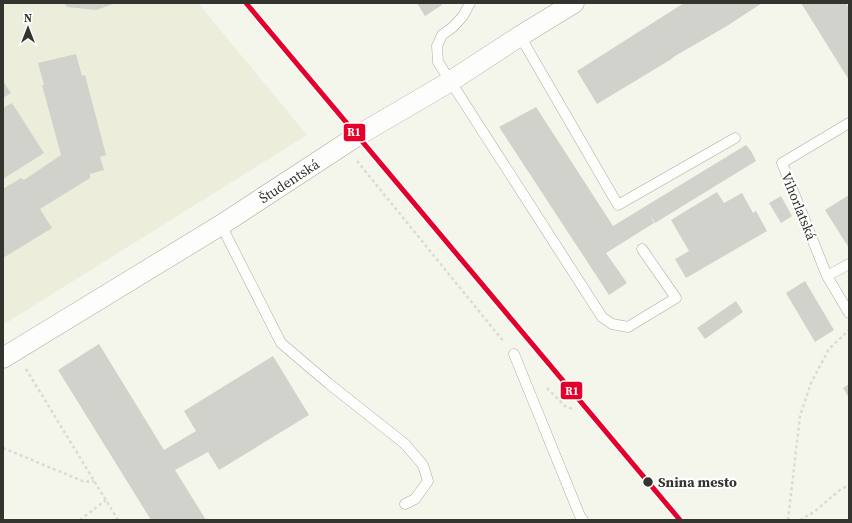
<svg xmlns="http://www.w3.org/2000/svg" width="852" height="523" font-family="'Source Serif 4',serif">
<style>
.built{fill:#eceedb}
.building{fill:#d1d2cb}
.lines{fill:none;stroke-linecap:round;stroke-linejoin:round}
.service-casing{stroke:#aaaca4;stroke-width:11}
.minor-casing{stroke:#aaaca4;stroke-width:21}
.path{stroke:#dadbd8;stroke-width:2.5;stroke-dasharray:3 3;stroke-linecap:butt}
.service{stroke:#fdfefc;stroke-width:10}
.minor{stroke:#fdfefc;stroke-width:20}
.rail-1-casing{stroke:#fff;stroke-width:8}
.rail-1{stroke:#e4002b;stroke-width:5}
.stop-dot{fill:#33342d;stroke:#fff;stroke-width:1.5}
.labels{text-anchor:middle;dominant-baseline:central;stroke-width:4;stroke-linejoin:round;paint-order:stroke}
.street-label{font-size:14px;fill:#33342d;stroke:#fff}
.stop-label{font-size:14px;font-weight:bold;fill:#33342d;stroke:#fff;text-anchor:start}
.line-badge{stroke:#fff;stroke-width:1.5}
.badge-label{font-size:11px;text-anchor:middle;font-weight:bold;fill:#fff}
</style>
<rect width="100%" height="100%" fill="#f4f6ec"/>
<path class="built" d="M3,3H198L307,135L3,325Z"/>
<path class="building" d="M64,3H116L96,10L67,7Z
M417,3H441L442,5L425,16Z
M684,3H762L727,26L675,56L670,60L597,104L577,71Z
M801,3H846L849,8V80Z
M76,54L82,76L85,75L106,155L100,157L104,170L90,174V178L40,209L52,228L3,258V189L21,178L24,180L61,155L42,85H44L38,63Z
M3,81L11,93L3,98Z
M12,103L44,153L3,179V108Z
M536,107L613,226L746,145L751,151L756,161L655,223L650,215L654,223L606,253L627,283L609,295L499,127Z
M717,192L724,203L742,193L753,213L756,211L767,231L686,278L675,259L689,251L671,220Z
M849,195V248L825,210Z
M781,196L792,216L781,223L769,203Z
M805,281L834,330L815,342L786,293Z
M736,301L743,312L705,339L697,328Z
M99,344L164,450L196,431L184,411L273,356L309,415L219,470L208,452L175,470L206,520H151L58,370Z
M849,384V398L843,388Z"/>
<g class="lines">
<g class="service-casing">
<path id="service" d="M470,3L463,16L453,27L442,35L437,46L438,62L602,317L612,324L628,327L676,298L642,249
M520,36L618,205L735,138
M849,123L782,163L827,276L849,313
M221,225L281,343L328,383L405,444L423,465L428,481L415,499L405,504
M827,276L849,264
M514,354L580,516L583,520"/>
</g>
<g class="minor-casing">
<path id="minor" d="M3,358L221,225L357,136L451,81L520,36L574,3"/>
</g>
<path class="path" d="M357,161L504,342
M26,369L118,520
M547,388L565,406L575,410
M3,448L85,482L94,481
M80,520L106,500
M788,520L800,416L811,383L829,349L849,330
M800,520L814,512L841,489L849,485"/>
<use href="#service" class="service"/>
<use href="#minor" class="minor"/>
<g class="rail-1-casing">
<path id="rail-1" d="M246,3L680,520"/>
</g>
<use href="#rail-1" class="rail-1"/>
</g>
<circle class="stop-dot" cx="648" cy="482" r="5.5"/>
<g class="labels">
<g class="street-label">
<text transform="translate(289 181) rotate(-33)">Študentská</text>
<text transform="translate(799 206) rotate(68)">Vihorlatská</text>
</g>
<g class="stop-label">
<text x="658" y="482">Snina mesto</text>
</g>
</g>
<g class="line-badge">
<rect x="343" y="123" width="23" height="19" rx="4" fill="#e4002b"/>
<rect x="560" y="381" width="23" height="19" rx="4" fill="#e4002b"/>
</g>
<g class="badge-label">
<text x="354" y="136">R1</text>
<text x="572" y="395">R1</text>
</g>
<rect width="852" height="523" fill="none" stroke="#33342d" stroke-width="8"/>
<g transform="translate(28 28)" stroke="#ffffff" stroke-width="3" paint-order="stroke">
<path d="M0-3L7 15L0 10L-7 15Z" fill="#33342d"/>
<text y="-6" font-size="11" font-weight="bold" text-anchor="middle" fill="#33342d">N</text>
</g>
</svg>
